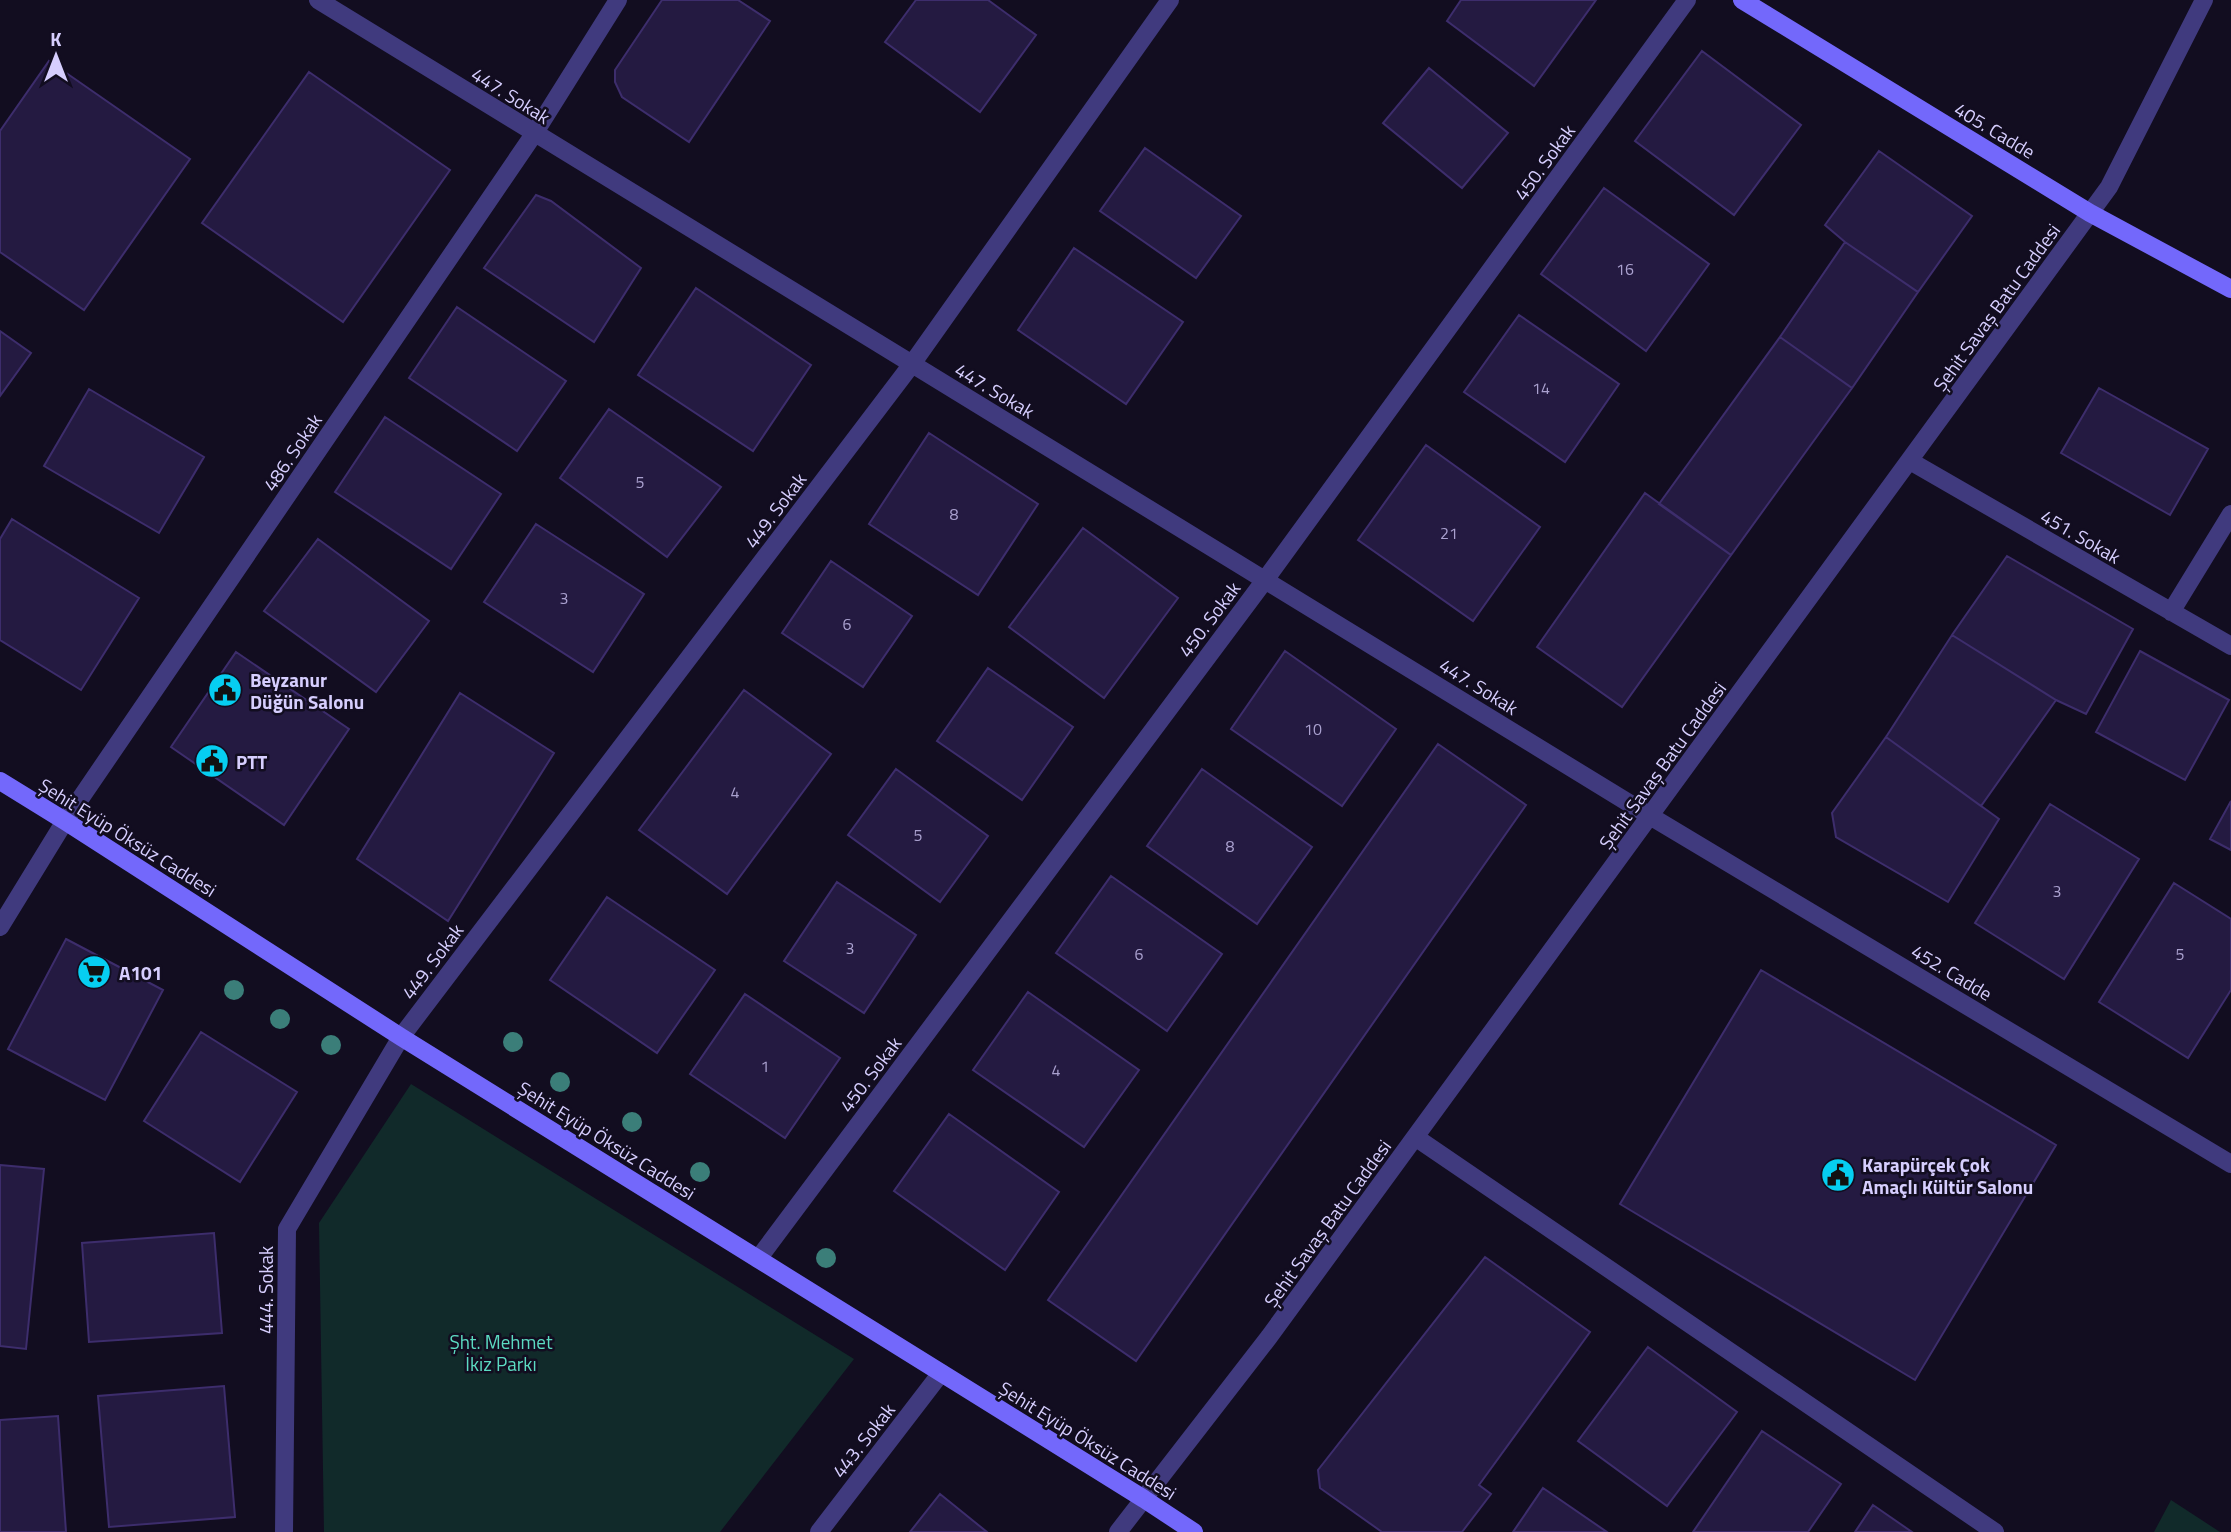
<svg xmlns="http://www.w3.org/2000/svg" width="2231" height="1532" font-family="'Titillium Web',sans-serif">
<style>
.green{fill:#112a2a}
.building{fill:#241a41;stroke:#3d2d6c;stroke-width:2}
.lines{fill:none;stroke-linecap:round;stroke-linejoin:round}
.street{stroke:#403a7e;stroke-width:18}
.secondary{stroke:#7368fb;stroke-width:18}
.tree{fill:#3b7e79}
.labels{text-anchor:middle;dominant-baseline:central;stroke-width:5;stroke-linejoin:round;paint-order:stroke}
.number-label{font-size:16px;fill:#aaa1cf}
.street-label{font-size:19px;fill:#d6cefe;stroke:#120d20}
.poi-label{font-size:19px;font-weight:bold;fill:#d6cefe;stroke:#120d20;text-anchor:start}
.park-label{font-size:19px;fill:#5cdbc2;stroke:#120d20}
</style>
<rect width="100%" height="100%" fill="#120d20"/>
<path class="green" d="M411,1084L854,1359L720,1532H324L319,1223Z
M2171,1500L2220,1532H2154Z"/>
<path class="building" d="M662,0H738L770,21L689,142L622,97L615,82V70Z
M916,0H988L1036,35L980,112L885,42Z
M1461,0H1596L1534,86L1447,21Z
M1702,51L1801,125L1734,215L1635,141Z
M49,61L190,159L84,310L0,252V131Z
M1429,68L1508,133L1462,188L1383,123Z
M309,72L450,170L343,322L202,223Z
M1145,148L1241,216L1196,278L1100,211Z
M1879,151L1972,216L1918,292L1845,242L1825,225Z
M1604,188L1709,264L1646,351L1541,274Z
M536,195L551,201L641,268L594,342L484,268Z
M1845,242L1918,292L1852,388L1780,337Z
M1074,248L1183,322L1126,404L1018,330Z
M696,288L811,365L753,451L638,375Z
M457,307L566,381L517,451L409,378Z
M1519,315L1619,384L1565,462L1464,392Z
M0,331L31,353L0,396Z
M1780,337L1852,388L1731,555L1659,504Z
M2099,388L2208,449L2170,515L2061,453Z
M89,389L204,457L159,533L44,466Z
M609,409L721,487L667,557L560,478Z
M385,417L501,494L451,569L335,492Z
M929,433L1038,504L978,595L869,524Z
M1426,445L1540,527L1473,621L1358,540Z
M1645,493L1731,555L1622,707L1537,647Z
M12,519L139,598L81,690L0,640V539Z
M536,524L644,594L593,672L484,602Z
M1083,528L1178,598L1104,698L1009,627Z
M318,539L429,621L376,692L264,611Z
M2007,556L2133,629L2086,714L2056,700L1952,635Z
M831,561L912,616L863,687L782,633Z
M1952,635L2056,700L1981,806L1886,737Z
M1285,651L1396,729L1342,806L1231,729Z
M2140,651L2229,700L2185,780L2096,732Z
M236,652L349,729L284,825L171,747Z
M988,668L1073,727L1022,800L937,741Z
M744,690L831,754L727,894L639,830Z
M460,693L554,753L448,921L357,859Z
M1886,737L1999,819L1948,902L1836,837L1832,813Z
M1438,744L1526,805L1136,1361L1048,1300Z
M896,769L988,836L940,902L848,835Z
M1202,769L1312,847L1257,924L1147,846Z
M2231,801V850L2210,839Z
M2050,804L2139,859L2064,979L1975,923Z
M1111,876L1222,954L1167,1031L1056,953Z
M837,882L916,935L864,1013L784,961Z
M2174,883L2231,919V990L2188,1058L2099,1002Z
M607,897L715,970L657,1053L550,980Z
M66,939L163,990L105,1100L8,1049Z
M1761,970L2056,1145L1915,1380L1620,1204Z
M1028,992L1139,1070L1084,1147L973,1070Z
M745,994L840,1058L785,1138L690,1074Z
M201,1032L297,1092L240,1182L144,1121Z
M949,1114L1059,1192L1005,1270L894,1191Z
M0,1165L44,1169L26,1349L0,1346Z
M214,1233L222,1333L89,1342L82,1243Z
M1485,1257L1590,1332L1479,1485L1491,1494L1462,1532H1382L1320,1488L1318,1470Z
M1648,1347L1737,1412L1667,1506L1578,1441Z
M224,1386L235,1517L109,1527L98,1396Z
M58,1416L66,1532H0V1420Z
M1762,1431L1841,1484L1808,1532H1693Z
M1543,1488L1607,1532H1513Z
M940,1494L987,1532H910Z
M1873,1505L1912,1532H1855Z"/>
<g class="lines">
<path class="street" d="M318,0L1650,816L2231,1164
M1910,461L2231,646
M2171,612L2231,514
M0,927L65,821L534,134L618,0
M1415,1137L1995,1532
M758,1259L1265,580L1687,0
M284,1532L287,1229L401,1037L912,364L1170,0
M819,1532L941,1373
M1118,1532L1269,1337L2109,187L2204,0"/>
<path class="secondary" d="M1742,0L2090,213L2231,289
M0,781L65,821L401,1037L1144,1499L1194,1532"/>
</g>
<g class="tree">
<circle cx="234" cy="990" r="10"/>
<circle cx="280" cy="1019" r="10"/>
<circle cx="513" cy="1042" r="10"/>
<circle cx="331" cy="1045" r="10"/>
<circle cx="560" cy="1082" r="10"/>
<circle cx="632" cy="1122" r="10"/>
<circle cx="700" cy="1172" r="10"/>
<circle cx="826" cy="1258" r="10"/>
</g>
<defs>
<g id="civic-disc" transform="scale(1.75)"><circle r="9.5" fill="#06cef1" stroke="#120d20"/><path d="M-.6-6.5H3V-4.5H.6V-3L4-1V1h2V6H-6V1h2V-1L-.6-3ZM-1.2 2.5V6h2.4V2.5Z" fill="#111"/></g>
<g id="supermarket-disc" transform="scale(1.75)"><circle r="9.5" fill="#06cef1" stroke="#120d20"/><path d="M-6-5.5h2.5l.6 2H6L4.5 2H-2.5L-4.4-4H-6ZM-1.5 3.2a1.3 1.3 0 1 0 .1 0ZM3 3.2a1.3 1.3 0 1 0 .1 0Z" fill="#111"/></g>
</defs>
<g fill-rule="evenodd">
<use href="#civic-disc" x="225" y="690"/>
<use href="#civic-disc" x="212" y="761"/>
<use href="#supermarket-disc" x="94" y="972"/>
<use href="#civic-disc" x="1838" y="1175"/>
</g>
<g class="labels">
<g class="number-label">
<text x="1625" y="269">16</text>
<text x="1541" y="388">14</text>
<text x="640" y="482">5</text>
<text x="954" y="514">8</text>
<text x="1449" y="533">21</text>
<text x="564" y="598">3</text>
<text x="847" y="624">6</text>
<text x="1313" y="729">10</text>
<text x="735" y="792">4</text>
<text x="918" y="835">5</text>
<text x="1230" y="846">8</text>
<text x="2057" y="891">3</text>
<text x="850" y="948">3</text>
<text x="1139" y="954">6</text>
<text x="2180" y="954">5</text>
<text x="765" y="1066">1</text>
<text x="1056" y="1070">4</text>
</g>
<g class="street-label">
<text transform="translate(511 95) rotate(32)">447. Sokak</text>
<text transform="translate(1995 130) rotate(31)">405. Cadde</text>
<text transform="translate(1544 162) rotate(-54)">450. Sokak</text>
<text transform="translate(1996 307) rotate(-54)">Şehit Savaş Batu Caddesi</text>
<text transform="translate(995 390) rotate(31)">447. Sokak</text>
<text transform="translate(292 452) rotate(-56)">486. Sokak</text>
<text transform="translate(775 510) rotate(-53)">449. Sokak</text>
<text transform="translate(2081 536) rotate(30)">451. Sokak</text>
<text transform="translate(1209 619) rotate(-53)">450. Sokak</text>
<text transform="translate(1479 686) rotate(32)">447. Sokak</text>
<text transform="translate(1662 765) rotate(-54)">Şehit Savaş Batu Caddesi</text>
<text transform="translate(128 837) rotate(32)">Şehit Eyüp Öksüz Caddesi</text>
<text transform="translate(432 961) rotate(-53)">449. Sokak</text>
<text transform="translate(1952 972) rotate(31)">452. Cadde</text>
<text transform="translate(870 1074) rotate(-53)">450. Sokak</text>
<text transform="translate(607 1140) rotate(32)">Şehit Eyüp Öksüz Caddesi</text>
<text transform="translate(1327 1223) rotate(-54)">Şehit Savaş Batu Caddesi</text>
<text transform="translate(265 1290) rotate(-90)">444. Sokak</text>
<text transform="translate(863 1440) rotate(-52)">443. Sokak</text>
<text transform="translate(1088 1440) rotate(32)">Şehit Eyüp Öksüz Caddesi</text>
</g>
<g class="poi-label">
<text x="250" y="679">Beyzanur<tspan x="250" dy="22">Düğün Salonu</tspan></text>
<text x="236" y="761">PTT</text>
<text x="119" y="972">A101</text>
<text x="1862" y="1164">Karapürçek Çok<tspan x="1862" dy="22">Amaçlı Kültür Salonu</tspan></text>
</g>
<g class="park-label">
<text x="501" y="1341">Şht. Mehmet<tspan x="501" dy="22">İkiz Parkı</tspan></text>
</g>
</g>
<g transform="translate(56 56)" stroke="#120d20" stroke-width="5" paint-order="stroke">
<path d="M0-5L12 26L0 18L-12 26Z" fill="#d6cefe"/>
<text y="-10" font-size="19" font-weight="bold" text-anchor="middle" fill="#d6cefe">K</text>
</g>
</svg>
